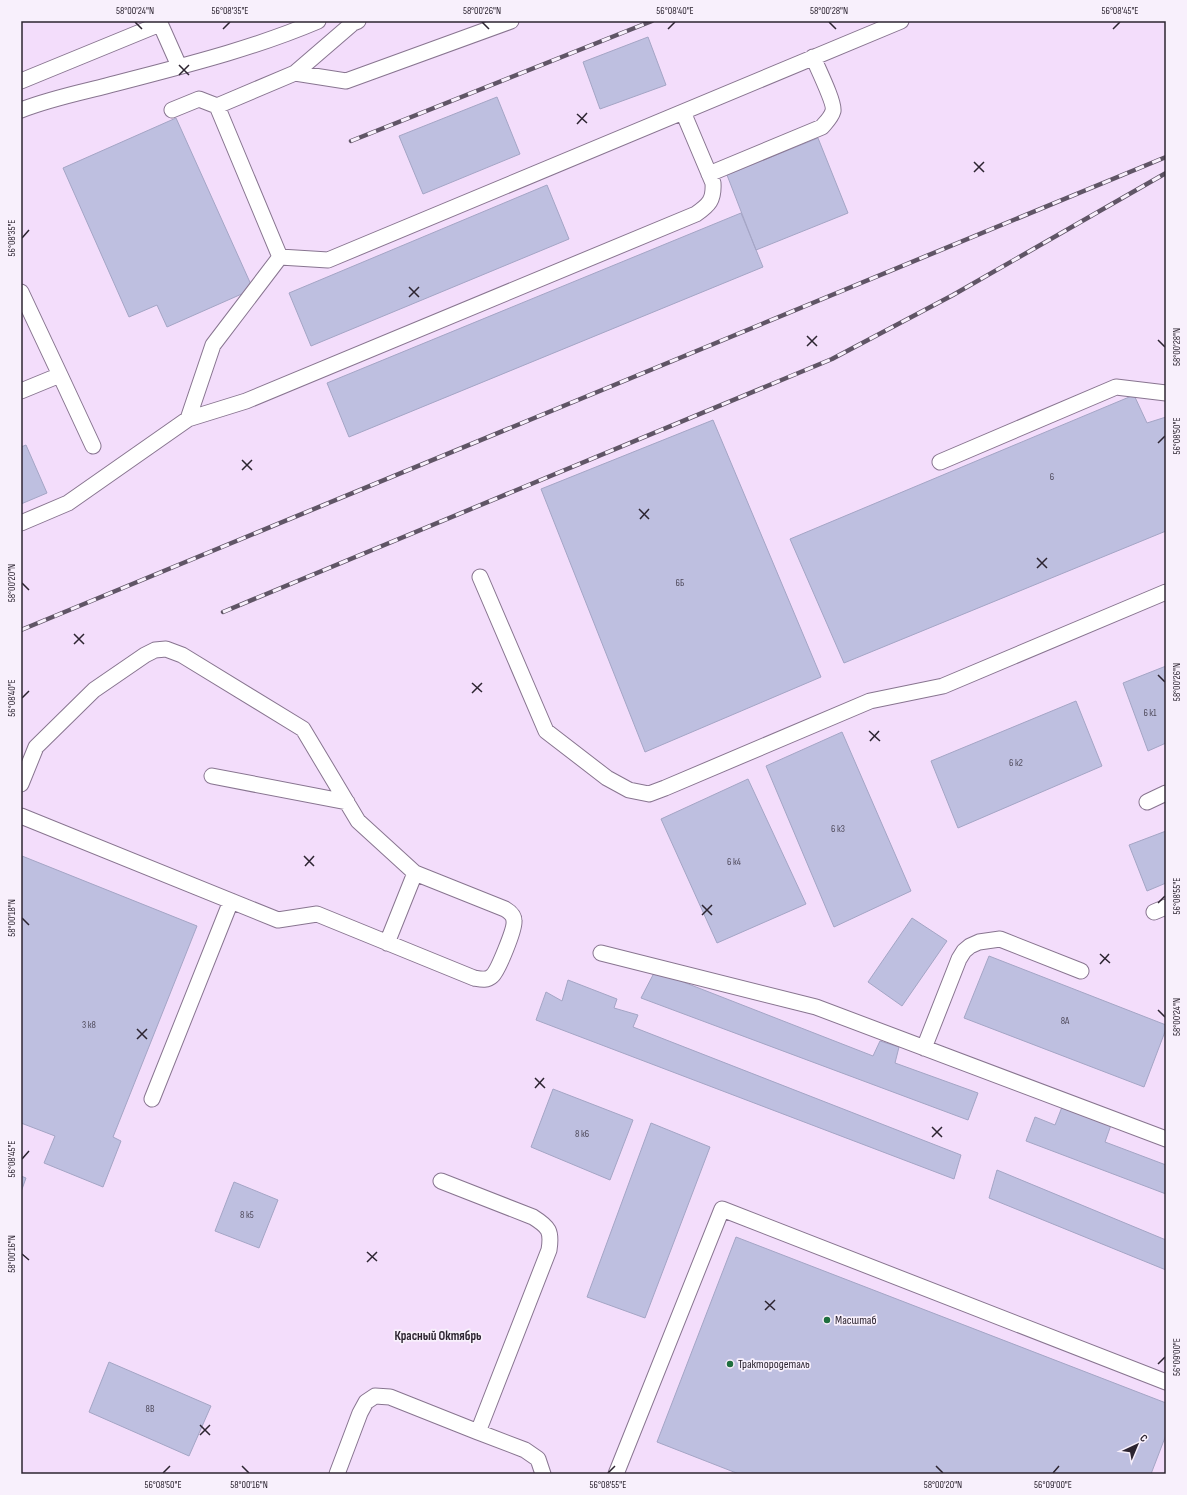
<svg xmlns="http://www.w3.org/2000/svg" width="1187" height="1495" font-family="'Sofia Sans Condensed',sans-serif">
<style>
.building{fill:#bebfe0;stroke:#a4a5c5}
.lines{fill:none;stroke-linecap:round;stroke-linejoin:round}
.lane-casing{stroke:#887590;stroke-width:17}
.lane{stroke:#fff;stroke-width:15}
.rail-casing{stroke:#605566;stroke-width:4.5}
.rail{stroke:#f8f0fc;stroke-width:3;stroke-dasharray:9;stroke-linecap:butt}
.ticks{fill:none;stroke:#2c2430;stroke-width:1.5}
.poi-dot{fill:#1f6f3f;stroke:#f8f0fc;stroke-width:1.5}
.labels{text-anchor:middle;dominant-baseline:central;stroke-width:3.5;stroke-linejoin:round;paint-order:stroke}
.number-label{font-size:10px;fill:#504b5c}
.poi-label{font-size:12px;fill:#2c2430;stroke:#f8f0fc;text-anchor:start}
.neighbourhood-label{font-size:13px;font-weight:bold;fill:#2c2430;stroke:#f8f0fc}
.neatline{fill:none;stroke:#2c2430;stroke-width:1.5}
.ticks-label{font-size:10px;text-anchor:middle;fill:#2c2430}
</style>
<rect width="100%" height="100%" fill="#f3ddfb"/>
<path class="building" d="M648,37L666,85L600,109L583,62Z
M497,97L520,154L423,194L399,136Z
M176,118L253,289L167,327L157,305L129,317L63,168Z
M818,138L848,213L756,250L727,175Z
M547,185L569,239L311,346L289,293Z
M741,213L763,267L349,437L327,383Z
M1134,395L1147,423L1166,417V531L844,663L790,539Z
M713,420L821,677L645,752L541,489Z
M26,445L47,493L21,504V447Z
M1166,666V743L1148,751L1123,683Z
M1076,701L1102,766L958,828L931,761Z
M842,732L911,891L834,927L766,766Z
M748,779L806,904L717,943L661,819Z
M1166,831V883L1147,891L1129,845Z
M22,856L197,926L113,1137L121,1141L103,1187L44,1163L55,1136L21,1123Z
M912,918L947,941L902,1006L868,982Z
M989,956L1166,1025V1029L1144,1087L964,1018Z
M655,971L873,1056L880,1041L899,1047L895,1063L978,1093L968,1120L641,998Z
M568,980L617,999L614,1008L638,1015L633,1027L961,1155L954,1179L536,1020L546,992L562,1001Z
M553,1089L633,1120L610,1180L531,1147Z
M1062,1107L1111,1125L1105,1142L1166,1165V1194L1026,1141L1035,1117L1055,1125Z
M651,1123L710,1147L645,1318L587,1297Z
M997,1170L1166,1240V1270L989,1198Z
M21,1176L26,1178L21,1192Z
M234,1182L278,1200L259,1248L215,1231Z
M736,1237L1166,1403V1435L1151,1474H739L657,1442Z
M109,1362L211,1406L189,1456L89,1412Z"/>
<g class="lines">
<g class="lane-casing">
<path id="lane" d="M159,21L179,66
M295,73L346,81L511,21
M21,81L160,24
M21,110C49,99 78,93 106,86C178,67 250,50 318,21
M172,110L199,99L217,106
M709,174L822,127C826,122 831,118 833,111C835,103 817,67 813,57
M280,257L328,260L901,21
M21,292L60,375L21,391
M60,375L93,446
M188,419L246,401L696,214C709,205 714,200 713,183L683,112
M940,462L1116,387L1166,393
M21,523L68,503L188,419L213,345L280,257L217,106L295,73L353,23L358,21
M480,577L546,731L607,778L629,790L649,794L665,788L870,701L943,686L1166,592
M212,776L347,802
M21,784L36,747L94,690L145,655L155,650L166,649L182,655L303,729L358,821L415,873L505,909C510,912 514,915 514,921C515,929 498,971 492,976C487,981 480,979 474,978L317,914L278,920L21,816
M1147,802L1166,793
M1154,912L1166,907
M387,943L415,873
M601,953L816,1007L1166,1139
M924,1048L959,959L964,951L970,946L979,942L1000,939L1081,971
M152,1099L231,901
M441,1181L533,1217C549,1227 552,1231 549,1250L478,1432L525,1450L538,1459L543,1474
M337,1474L360,1413L366,1402L375,1396L390,1397L478,1432
M616,1474L722,1209L1166,1382"/>
</g>
<use href="#lane" class="lane"/>
<g class="rail-casing">
<path id="rail" d="M351,141L652,21
M223,612L832,359L953,295L1166,173
M21,630L1166,157"/>
</g>
<use href="#rail" class="rail"/>
</g>
<path class="ticks" d="M135,22L142,29M482,22L489,29M829,22L836,29M223,29L230,22M668,29L675,22M1113,29L1120,22M179,65L189,75M179,75L189,65M577,114L587,123M577,124L587,113M974,162L984,172M974,172L984,162M22,238L29,230M409,287L419,297M409,297L419,287M807,336L817,346M1158,340L1165,347M807,346L817,336M1158,443L1165,436M242,460L252,470M242,470L252,460M639,509L649,519M640,519L649,509M1037,558L1047,568M1037,568L1047,558M22,583L29,590M74,634L84,644M74,644L84,634M1158,675L1165,682M472,683L482,692M472,693L482,683M22,698L29,691M869,731L880,741M870,741L879,731M304,856L314,866M305,866L314,856M1158,903L1165,896M702,905L712,915M702,915L712,905M22,918L29,925M1100,954L1110,963M1100,964L1109,954M1158,1010L1165,1017M137,1029L147,1039M137,1039L147,1029M535,1078L545,1088M535,1088L544,1078M932,1127L942,1137M932,1137L942,1127M22,1159L29,1151M367,1252L377,1261M22,1254L29,1260M367,1262L377,1252M765,1301L775,1310M765,1310L775,1300M1158,1364L1165,1357M200,1425L210,1435M200,1435L210,1425M242,1466L249,1473M936,1466L943,1473M163,1473L170,1466M608,1473L615,1466M1053,1473L1059,1466"/>
<g class="poi-dot">
<circle cx="827" cy="1320" r="4"/>
<circle cx="730" cy="1364" r="4"/>
</g>
<g class="labels">
<g class="number-label">
<text x="1052" y="477">6</text>
<text x="680" y="583">6Б</text>
<text x="1150" y="713">6 к1</text>
<text x="1016" y="763">6 к2</text>
<text x="838" y="829">6 к3</text>
<text x="734" y="862">6 к4</text>
<text x="1065" y="1021">8А</text>
<text x="89" y="1025">3 к8</text>
<text x="582" y="1134">8 к6</text>
<text x="247" y="1215">8 к5</text>
<text x="150" y="1409">8В</text>
</g>
<g class="poi-label">
<text x="835" y="1320">Масштаб</text>
<text x="738" y="1364">Трактородеталь</text>
</g>
<g class="neighbourhood-label">
<text x="438" y="1336">Красный Октябрь</text>
</g>
</g>
<rect width="1187" height="1495" fill="none" stroke="#f8f0fc" stroke-width="44"/>
<g transform="translate(1137 1445) rotate(44)" stroke="#f8f0fc" stroke-width="3" paint-order="stroke">
<path d="M0-3L7 15L0 10L-7 15Z" fill="#2c2430"/>
<text y="-6" font-size="11" font-weight="bold" text-anchor="middle" fill="#2c2430">С</text>
</g>
<rect x="22" y="22" width="1143" height="1451" class="neatline"/>
<g class="ticks-label">
<text x="135" y="14">58°00'24"N</text>
<text x="230" y="14">56°08'35"E</text>
<text x="482" y="14">58°00'26"N</text>
<text x="675" y="14">56°08'40"E</text>
<text x="829" y="14">58°00'28"N</text>
<text x="1120" y="14">56°08'45"E</text>
<text transform="translate(11 238) rotate(-90)" y="4">56°08'35"E</text>
<text transform="translate(1176 347) rotate(-90)" y="4">58°00'28"N</text>
<text transform="translate(1176 436) rotate(-90)" y="4">56°08'50"E</text>
<text transform="translate(11 583) rotate(-90)" y="4">58°00'20"N</text>
<text transform="translate(1176 682) rotate(-90)" y="4">58°00'26"N</text>
<text transform="translate(11 698) rotate(-90)" y="4">56°08'40"E</text>
<text transform="translate(1176 896) rotate(-90)" y="4">56°08'55"E</text>
<text transform="translate(11 918) rotate(-90)" y="4">58°00'18"N</text>
<text transform="translate(1176 1017) rotate(-90)" y="4">58°00'24"N</text>
<text transform="translate(11 1159) rotate(-90)" y="4">56°08'45"E</text>
<text transform="translate(11 1254) rotate(-90)" y="4">58°00'16"N</text>
<text transform="translate(1176 1357) rotate(-90)" y="4">56°09'00"E</text>
<text x="163" y="1488">56°08'50"E</text>
<text x="249" y="1488">58°00'16"N</text>
<text x="608" y="1488">56°08'55"E</text>
<text x="943" y="1488">58°00'20"N</text>
<text x="1053" y="1488">56°09'00"E</text>
</g>
</svg>
